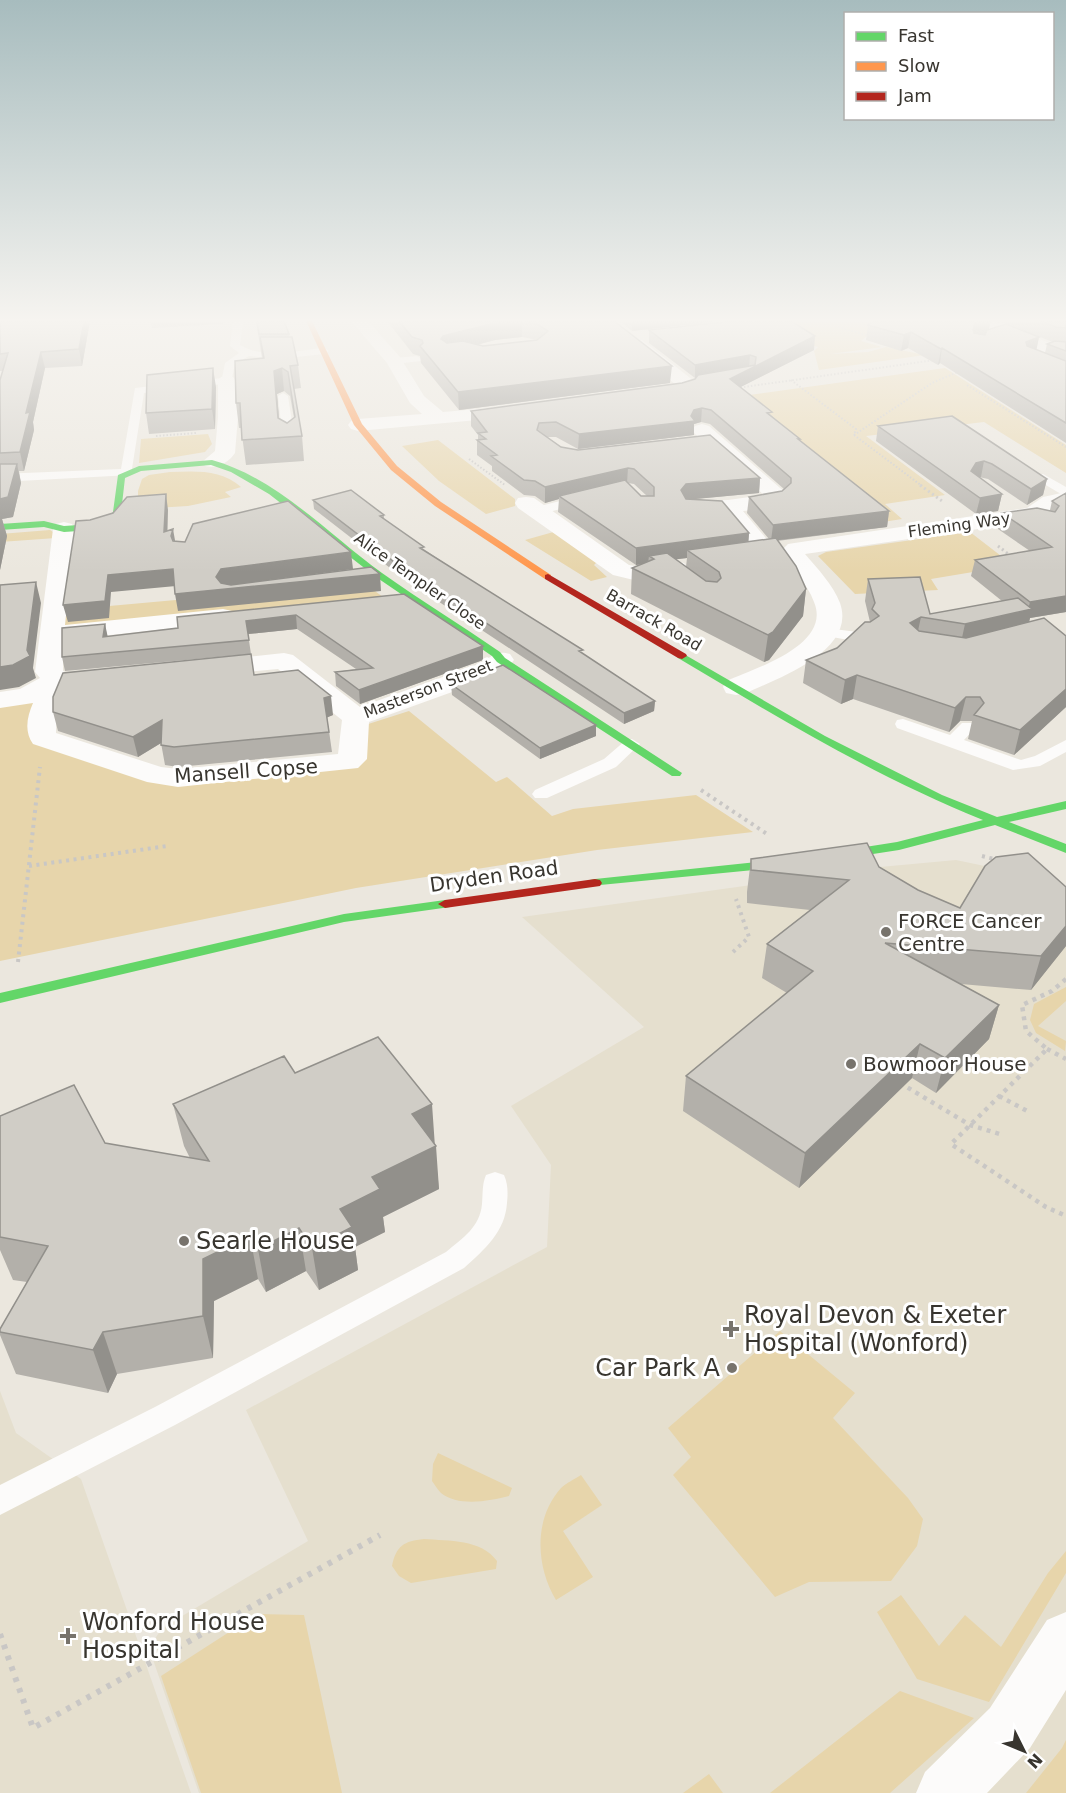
<svg xmlns="http://www.w3.org/2000/svg" width="1066" height="1793" font-family="'DejaVu Sans',sans-serif">
<style>
.built{fill:#e5dfce}
.green{fill:#e7d5ab}
.lines{fill:none;stroke-linecap:round;stroke-linejoin:round}
.path-far4{stroke:#c9c7c5;stroke-width:2;stroke-dasharray:1.5 2;stroke-linecap:butt}
.path-far3{stroke:#c9c7c5;stroke-width:3;stroke-dasharray:2 3;stroke-linecap:butt}
.path-far2{stroke:#c9c7c5;stroke-width:4;stroke-dasharray:3 4.5;stroke-linecap:butt}
.path-far1{stroke:#c9c7c5;stroke-width:4.5;stroke-dasharray:4 5;stroke-linecap:butt}
.path{stroke:#c9c7c5;stroke-width:6;stroke-dasharray:4.5 7;stroke-linecap:butt}
.lane{fill:#fcfbfa;fill-rule:evenodd}
.street{fill:#fcfbfa;fill-rule:evenodd}
.fast{fill:#63d668;fill-rule:evenodd}
.slow{fill:#ff974d;fill-rule:evenodd}
.jam{fill:#b3261e;fill-rule:evenodd}
.wall{fill:#b3b0aa;fill-rule:evenodd}
.shaded-wall{fill:#92908b}
.building{fill:#d0cdc6;stroke:#92908b;stroke-width:1.5;fill-rule:evenodd}
.poi-dot{fill:#77736c;stroke:#fff;stroke-width:2}
.labels{text-anchor:middle;dominant-baseline:central;stroke-width:6;stroke-linejoin:round;paint-order:stroke}
.far-street-label{font-size:16px;fill:#38352f;stroke:#fff}
.street-label{font-size:20px;fill:#38352f;stroke:#fff}
.poi-label{font-size:20px;fill:#38352f;stroke:#fff;text-anchor:start}
.near-poi-label{font-size:24px;fill:#38352f;stroke:#fff;text-anchor:start}
</style>
<rect width="100%" height="100%" fill="#ebe7de"/>
<path class="built" d="M956,860L1051,880L1066,887V1793H199L149,1648L162,1628L308,1541L246,1410L547,1247L551,1165L511,1106L644,1027L522,917L880,867Z
M0,1391L16,1433L81,1479L191,1793H0Z"/>
<path class="green" d="M732,321H884L861,341L882,347L830,354L868,352L886,347L925,355L819,370L814,351L818,347L734,324Z
M945,368L1066,445V473L984,422L866,436L945,495L885,504L902,519L883,522L742,396Z
M208,434L212,444L205,452L139,463L141,439Z
M438,440L515,499V506L486,514L439,481L402,446Z
M170,472C195,471 222,469 241,487L225,492L231,497L188,506L138,509V491L142,479L149,475Z
M50,530L56,534V538L0,542V534Z
M557,531L598,561L594,565L607,577L591,581L525,540Z
M970,532L1005,559L1021,564L931,579L938,590L855,594L818,556L826,552Z
M364,583L383,597L62,630L65,610Z
M36,698L34,736L146,776L360,765L362,726L409,711L496,782L507,777L552,816L573,809L696,795L753,832L597,850L356,888L0,961V703Z
M1066,987V1001L1038,1026L1066,1041L1065,1051L1036,1033L1030,1020L1034,1004Z
M780,1331L855,1393L833,1418L908,1498L923,1519L917,1546L891,1581L809,1582L775,1597L673,1475L691,1457L668,1428Z
M438,1453L512,1488L509,1496C490,1501 458,1507 441,1493C438,1490 435,1485 432,1481L433,1464Z
M581,1475L602,1505L563,1531L593,1577L556,1600C536,1567 533,1519 561,1488C566,1483 575,1479 581,1475Z
M424,1539C449,1541 481,1539 497,1561L496,1569L411,1583L399,1576L392,1566C396,1546 404,1541 424,1539Z
M1066,1551V1573L989,1702L917,1679L877,1612L901,1595L939,1646L965,1615L1001,1647L1048,1573Z
M257,1614L304,1615L342,1793H201L161,1676Z
M900,1691L974,1718L890,1793H770Z
M1066,1740V1793H1026L1062,1748Z
M709,1774L723,1793H683Z"/>
<g class="lines">
<path class="path-far4" d="M838,327L870,336
M791,380L856,429L854,435
M967,385L1066,447
M737,388L935,360
M854,435L932,383L960,371
M854,435L922,486
M156,436L196,433
M469,459L505,485"/>
<path class="path-far3" d="M920,485L942,501
M998,546L1011,556"/>
<path class="path-far2" d="M701,790L767,834
M982,856L998,860
M29,866L167,846
M733,952L749,937L736,899
M18,962L40,767"/>
<path class="path-far1" d="M1066,979L1052,991L1022,1005L1026,1031L1047,1049L951,1144L1046,1207L1066,1216
M1047,1049L1066,1059
M900,1083L970,1125L1003,1135
M999,1096L1029,1112"/>
<path class="path" d="M0,1634L33,1728L380,1535"/>
<path class="lane" d="M233,321H243L240,345C265,360 297,350 324,348L329,351L324,354L278,359L249,356L235,364L231,383L144,393L131,475L0,482V474L121,469L135,388L222,378L225,363L239,353L230,346Z
M417,356L422,359L421,361L394,364L389,361L394,358Z
M283,393L288,396L295,442L289,446L283,442L278,396Z
M1043,474L1066,487V497L1039,481L1037,478L1039,475Z
M584,495L590,499L588,502L537,515L531,511L532,508Z
M826,628L865,633L873,638L865,643L821,635L819,632Z
M903,719L950,735L962,723H974L976,727L964,740L1021,760L1035,756L1066,740V752L1040,766L1013,770L897,728L895,724L897,720Z
M632,739L640,744L616,767L547,798H535L532,794L535,790L604,759L626,740Z
M495,1172L504,1175C508,1184 508,1193 507,1203C505,1232 485,1249 464,1268L175,1425L0,1515V1485L155,1407L446,1252C463,1238 480,1227 482,1204C483,1193 482,1184 486,1175Z"/>
<path class="street" d="M351,321H368L400,357L424,396L443,412L514,406L521,408L523,412L521,416L358,431L351,429L348,425L351,421L358,419L422,414L410,403L387,363Z
M971,321H993L1052,344L1066,346V356L1043,353L973,324Z
M636,339L642,340L694,381L697,385C687,398 658,402 642,398L640,394L642,390L675,384L630,348L628,344L630,340Z
M227,376L233,377L236,381L238,417L235,453C228,463 217,469 205,466L202,462L215,451L218,417V381L221,377Z
M702,424L709,426L787,494L788,497C779,509 757,509 743,511L780,555L776,560L768,562L760,560L722,513L702,511L699,506L702,501L728,500L764,495L695,434L692,430L695,426Z
M1066,492V505L1033,521L805,554C818,569 833,585 840,603C857,651 778,678 746,693L736,695L726,693L723,687L726,681C756,668 832,645 814,602C807,582 791,569 780,552L788,544L1027,508L1043,497Z
M526,497L534,498L629,565C648,569 666,558 684,563L688,568L684,573L638,581L613,575L518,508L515,503L518,498Z
M64,522L72,524L75,529L65,625L223,609L232,611L235,616L232,621L223,623L63,640V671C77,679 96,669 111,673L115,679L111,685L66,690L56,716V733L161,767L178,769L338,754L342,720L278,669L207,676L198,674L194,668L198,662L284,653L293,655L360,707L484,662C493,654 498,651 510,654L514,660L502,674L369,722L367,759L358,768L178,787L147,782L33,744C24,731 27,717 33,703L0,708V692L20,689L40,678L35,672L53,529L56,524Z
M1066,1612V1690L1030,1748L987,1793H916L925,1772L990,1708L1047,1620Z"/>
<path class="fast" d="M212,460C277,478 328,534 382,573C420,600 461,625 500,652L505,658L682,773L680,776H672L497,662L492,656L376,577L269,494L231,472L211,465L141,471L125,478L121,513L111,524L93,530L64,532L44,527L0,530V524L44,521L64,526L92,524L105,520L113,512L118,475L139,466Z
M682,653L825,736L942,795L997,817L1066,801V809L1009,822L1066,844V853L995,825L899,850L795,866L590,886L588,883L590,880L595,879L795,858L897,842L983,820C876,777 777,717 678,658L677,656Z
M445,900L450,901L452,904L450,907L344,922L0,1003V993L344,914Z"/>
<path class="slow" d="M306,321H312L362,424L397,466L441,502L551,575V579H545L435,506L391,470L354,425Z"/>
<path class="jam" d="M548,574L686,654L687,656L682,659L678,658L545,579V575Z
M595,879L600,880L602,883L600,886L445,908L438,904L445,900Z"/>
</g>
<path class="wall" d="M0,321H90L82,366L45,368L33,422L34,430L24,471H19L21,483L13,517L2,519L7,536L0,570V380L3,371H0Z
M150,321H222L223,324L152,328Z
M256,321H284L289,334L298,365L301,388L294,389L302,436L304,461L246,465L241,428H239L236,403L262,358ZM284,391L290,396L294,418L287,423L279,418L277,394Z
M387,321H614L670,383L459,410L421,363L420,356L413,354ZM522,337L538,340L483,346L477,345L495,340Z
M619,321H719L632,331Z
M999,321H1066V443L940,363L938,365L908,348L901,351L866,340L868,325L989,330L1006,324ZM1006,324L1053,342L1047,344L1045,353L1036,350L1039,337Z
M649,330L814,350L740,387L800,441L889,511L887,527L777,541L806,589L803,616L769,660L764,662L631,594L632,568L642,564L636,565L558,512L559,499L545,503L535,496L524,495L492,471V466L477,455V440H478V435L471,426V411L682,383L695,379V378L649,343ZM701,422L710,424L784,489L782,491L749,497L747,513L769,539L748,542L749,533L694,499L759,493L760,478L578,450L561,447L547,437H556L578,449L694,435V424ZM628,483L634,484L647,496H641ZM687,558L686,567L676,559Z
M216,387L215,429L149,434L146,413Z
M878,426L1047,479L1043,495L1027,505L988,479L979,477L1002,494L998,511L976,514L876,441Z
M1066,493V612L1030,618L1029,622L1066,636V707L1014,755L968,739L972,721H960L949,732L853,699L841,704L803,683L806,660L837,648L870,622L865,601L868,579L930,614L1002,601L971,576L975,560L1030,551L998,529L1002,513L1050,510L1052,501Z
M313,500L384,515V519L425,550L655,701L654,711L624,724L403,578L314,509Z
M404,594L483,646V660L360,704L336,686L335,672L356,669L297,629L248,634L251,654L65,671L62,657L105,624L107,637L178,628Z
M254,675L333,715L327,717L332,752L178,767L165,765L161,743L138,757L58,731L53,712Z
M451,684L596,725V736L540,759L452,695Z
M751,859L879,867L918,890L960,908L1066,887V946L1031,990L961,984L999,1005L989,1039L936,1093L912,1078L799,1188L683,1111L686,1076L787,993L762,978L767,944L810,910L747,903V892Z
M295,1073L434,1143L439,1189L383,1217L385,1232L355,1247L358,1270L319,1290L306,1271L266,1292L258,1279L214,1301L213,1358L117,1374L108,1393L16,1374L0,1335V1329L27,1282L13,1280L0,1250V1116L105,1143L190,1158L184,1146L173,1104Z"/>
<path class="shaded-wall" d="M84,321H90L82,366L79,349Z
M517,321H522V337L495,340L443,353L441,339L443,336L495,323Z
M632,321H719L632,331Z
M981,321H991L988,333L972,338L973,330L975,323Z
M911,332L908,348L901,351L904,335Z
M815,336L814,350L729,393L730,379Z
M1039,337L1036,352L1023,358L1026,342Z
M942,348L940,363L938,365L941,349Z
M41,352L45,368L33,422L34,430L24,471L20,452L26,413Z
M750,355L749,369L695,379V365Z
M672,366L670,383L459,410L458,392Z
M213,368L216,387L215,429L212,409Z
M282,368L284,391L277,394L281,442L274,371Z
M702,408L701,422L694,424V435L578,449L579,434L691,416L694,410Z
M984,461L981,477L972,479L971,471L976,463Z
M17,464L21,483L13,517L2,519L7,536L0,570V499Z
M628,468L627,483L559,496V499L545,503V487Z
M760,478L759,493L685,500L681,490L686,484Z
M1047,479L1043,495L1027,505L1031,489Z
M166,494L168,510L167,548L164,532Z
M1002,494L998,511L976,514L980,498Z
M889,511L887,527L771,541L773,525Z
M173,529L176,546L171,536Z
M749,533L748,549L687,550V558L654,562V559L649,556L648,563L636,565V548Z
M351,552L353,569L224,586L380,574L381,591L178,611L175,594L216,577L221,569Z
M173,569L176,586L111,592L109,618L68,622L63,605L108,575Z
M36,582L41,603L33,668L36,678L19,687L0,690V667L27,650Z
M806,589L803,616L769,660L764,662L768,635Z
M1066,596V612L1030,618L1027,631L960,647L965,624L1028,610L1030,602Z
M296,615L297,629L248,634L246,621Z
M921,617L916,640L910,623Z
M105,624L108,638L103,637Z
M483,646V660L360,704L359,690Z
M857,675L853,699L841,704L845,680Z
M1066,689V707L1014,755L1020,730Z
M331,696L333,715L326,718L324,698Z
M966,697L960,721L949,732L955,708Z
M655,701L654,711L624,724V713Z
M162,720L166,740L138,757L133,737Z
M596,725V736L540,759V748Z
M1066,926V946L1031,990L1041,956Z
M999,1005L989,1039L936,1093L945,1058Z
M920,1044L912,1078L799,1188L805,1153Z
M432,1104L435,1147L436,1146L439,1189L383,1217L385,1232L355,1247L358,1270L319,1290L312,1248L340,1209L372,1177L412,1114Z
M299,1228L306,1271L266,1292L258,1249Z
M250,1236L258,1279L214,1301L213,1358L203,1316V1259Z
M103,1332L117,1374L108,1393L93,1350Z"/>
<path class="building" d="M0,321H84L79,349L41,352L26,413L30,412L20,452L0,453V380L8,353L0,354Z
M257,321H284L289,334H259Z
M399,321H517L495,323L443,336L441,339L447,343L463,341L483,346L537,340L548,331L537,324L524,321H614L672,366L458,392L420,346L423,343L422,340L412,337Z
M733,321H791L815,336L730,379L772,412L767,413L800,439H798L889,511L773,525L749,497L782,491L791,483V478L711,410L702,408L694,410L691,416L695,421L579,434L556,422L539,423L537,430L561,447L578,450L710,435L760,478L686,484L681,490L686,499L722,501L749,533L636,548L559,496L625,480L641,496H654V487L634,469L628,468L545,487L535,481L524,480L491,456L497,455L477,440L486,439L478,433L487,432L471,411L682,383L695,379L698,375L755,365L756,357L750,355L695,365L649,330Z
M871,321H981L975,323L973,330L974,333L985,335L987,330L1006,324L1039,337L1026,342L1027,346L1066,361V423L942,348L941,349L911,332L904,335L868,325Z
M1041,321H1066V328L1056,327Z
M260,337H292L298,365L290,366L302,436L242,440L240,403H236L235,361L264,358ZM282,368L288,372L295,417L287,423L278,418L274,371Z
M1055,341L1066,342V351L1047,344Z
M213,368L212,409L146,413L147,375Z
M952,416L1047,479L1031,489L992,464L984,461L976,463L971,471L1002,494L980,498L878,426Z
M0,464H17L8,497L0,499Z
M351,490L384,515L380,516L424,547L420,548L583,650L579,651L655,701L624,713L402,568L313,500Z
M1066,493V596L1030,602L975,560L1052,547L1002,513L1037,508L1055,512L1059,506L1052,501Z
M166,494L164,532L173,529L171,536L173,541L185,542L193,524L288,501L351,552L221,569L216,577L221,583L231,585L371,567L380,574L175,594L173,569L108,575L105,601L63,605L76,521L90,520L113,513L127,497Z
M776,538L796,566L806,589L773,632L768,635L632,568L654,559L649,556L667,553L706,581L717,582L721,578L719,572L687,550Z
M920,577L930,614L1018,598L1032,609L965,624L921,617L910,623L919,631L966,638L1044,618L1066,636V689L1020,730L974,715L984,703L980,697H966L955,708L857,675L845,680L806,660L837,648L865,622H870L879,616L872,609L875,603L868,579Z
M36,582L27,650L30,656L13,665L0,667V585Z
M404,594L483,646L359,690L335,672L373,668L296,615L246,621L249,640L62,657V628L105,624L103,637L178,628L177,617Z
M251,654L254,675L298,670L331,696L324,698L329,732L174,747L161,745L162,720L133,737L53,712V697L63,673Z
M503,665L596,725L540,748L451,684Z
M867,843L879,867L918,890L960,908L985,866L996,857L1028,853L1066,887V926L1041,956L885,943L999,1005L945,1058L920,1044L805,1153L686,1076L813,971L767,944L849,880L751,870V859Z
M378,1037L432,1104L412,1114L436,1146L372,1177L380,1189L340,1209L352,1227L312,1248L299,1228L258,1249L250,1236L203,1259V1316L103,1332L93,1350L0,1332V1329L48,1246L0,1237V1116L74,1085L105,1143L209,1161L173,1104L284,1056L295,1073Z"/>
<linearGradient id="sky" x2="0" y2="1"><stop stop-color="#a7bcbe"/><stop offset="0.56" stop-color="#f6f4f0"/><stop offset="1" stop-color="#f6f4f0" stop-opacity="0"/></linearGradient>
<rect width="1066" height="572" fill="url(#sky)"/>
<g class="poi-dot">
<circle cx="886" cy="932" r="6"/>
<circle cx="851" cy="1064" r="6"/>
<circle cx="184" cy="1241" r="6"/>
<path d="M728 1320h6v6h6v6h-6v6h-6v-6h-6v-6h6z"/>
<circle cx="732" cy="1368" r="6"/>
<path d="M65 1627h6v6h6v6h-6v6h-6v-6h-6v-6h6z"/>
</g>
<g class="labels">
<g class="far-street-label">
<text transform="translate(959 525) rotate(-8)">Fleming Way</text>
<text transform="translate(420 581) rotate(35)">Alice Templer Close</text>
<text transform="translate(654 620) rotate(30)">Barrack Road</text>
<text transform="translate(428 689) rotate(-21)">Masterson Street</text>
</g>
<g class="street-label">
<text transform="translate(246 771) rotate(-4)">Mansell Copse</text>
<text transform="translate(494 876) rotate(-8)">Dryden Road</text>
</g>
<g class="poi-label">
<text x="898" y="921">FORCE Cancer<tspan x="898" dy="23">Centre</tspan></text>
<text x="863" y="1064">Bowmoor House</text>
</g>
<g class="near-poi-label">
<text x="196" y="1241">Searle House</text>
<text x="744" y="1315">Royal Devon &amp; Exeter<tspan x="744" dy="28">Hospital (Wonford)</tspan></text>
<text x="720" y="1368" text-anchor="end">Car Park A</text>
<text x="82" y="1622">Wonford House<tspan x="82" dy="28">Hospital</tspan></text>
</g>
</g>
<rect x="844" y="12" width="210" height="108" fill="#ffffff" stroke="#afaeac" stroke-width="1.5"/>
<rect x="856" y="32" width="30" height="9" fill="#63d668" stroke="#afaeac" stroke-width="1.5"/>
<text x="898" y="42" font-size="18" fill="#38352f">Fast</text>
<rect x="856" y="62" width="30" height="9" fill="#ff974d" stroke="#afaeac" stroke-width="1.5"/>
<text x="898" y="72" font-size="18" fill="#38352f">Slow</text>
<rect x="856" y="92" width="30" height="9" fill="#b3261e" stroke="#afaeac" stroke-width="1.5"/>
<text x="898" y="102" font-size="18" fill="#38352f">Jam</text>
<g transform="translate(1024 1751) rotate(133)" stroke="#ffffff" stroke-width="4.5" paint-order="stroke">
<path d="M0-4.5L10 22L0 15L-10 22Z" fill="#38352f"/>
<text y="-9" font-size="16" font-weight="bold" text-anchor="middle" fill="#38352f">N</text>
</g>
</svg>
